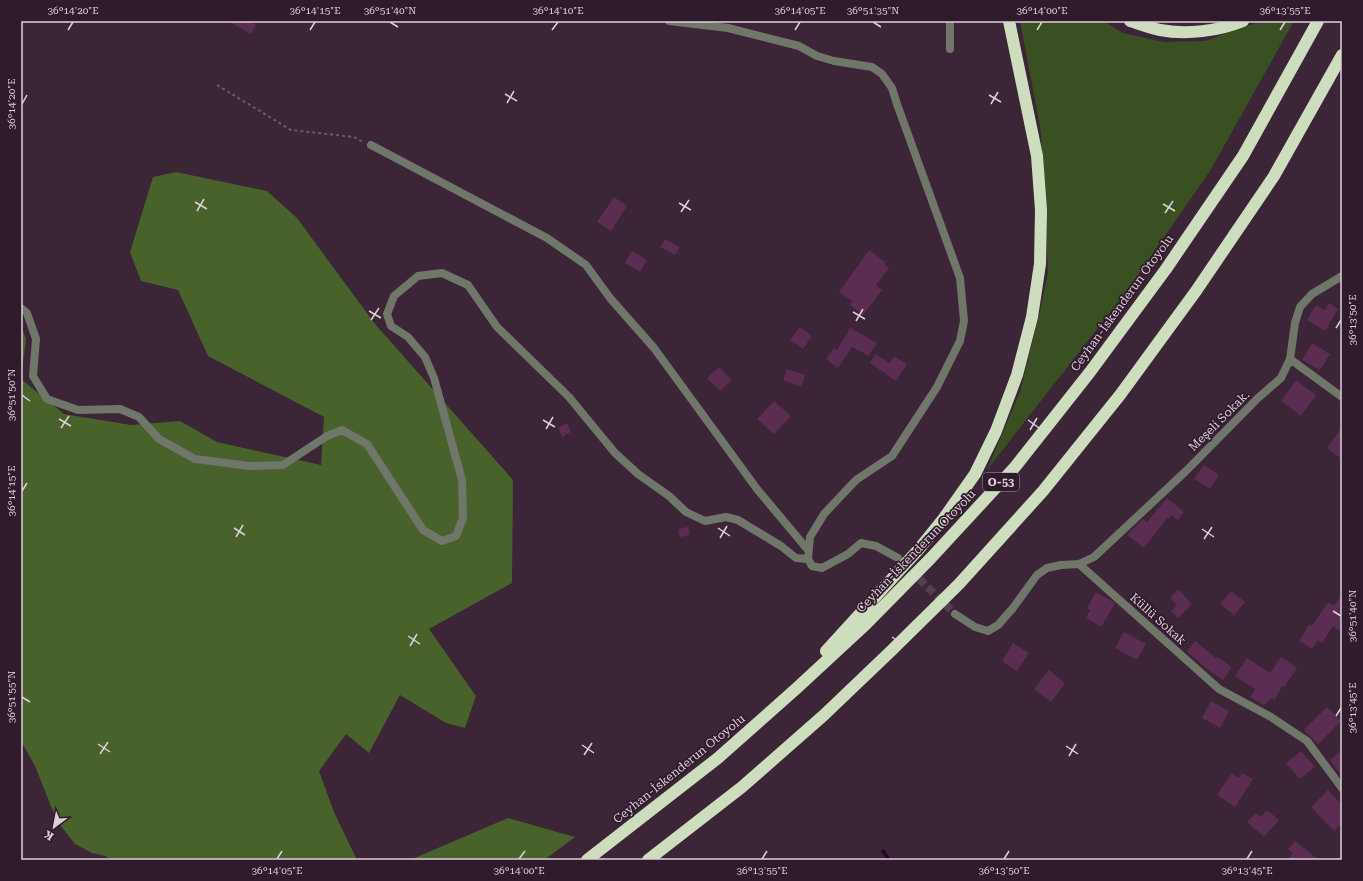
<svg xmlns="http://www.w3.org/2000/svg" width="1363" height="881" font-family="'Roboto Serif',serif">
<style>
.green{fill:#3b5022}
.forest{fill:#49612a}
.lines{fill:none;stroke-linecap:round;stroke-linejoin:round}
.stream{stroke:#2c0226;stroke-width:3.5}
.building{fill:#5c2d53}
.minor-tunnel{stroke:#533f4f;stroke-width:8;stroke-dasharray:8 4;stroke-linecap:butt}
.path{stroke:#6e5a69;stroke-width:2;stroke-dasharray:3 3;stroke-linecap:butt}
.minor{stroke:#70766a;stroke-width:8}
.motorway{stroke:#cdddbe;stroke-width:12}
.ticks{fill:none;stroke:#ded0db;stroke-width:1.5}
.labels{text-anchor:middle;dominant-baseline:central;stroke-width:3.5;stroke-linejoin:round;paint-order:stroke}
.shield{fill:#301b2c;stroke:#aa9aa6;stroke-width:1}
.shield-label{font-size:11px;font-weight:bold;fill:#ded0db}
.street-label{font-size:12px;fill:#ded0db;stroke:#301b2c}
.neatline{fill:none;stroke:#ded0db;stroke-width:1.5}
.ticks-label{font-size:10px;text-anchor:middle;fill:#ded0db}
</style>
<rect width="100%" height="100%" fill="#3b2536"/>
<path class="green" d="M1020,21H1103L1123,33L1164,42L1205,41L1261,21H1294L1210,171L1126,292L987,470L1020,392L1041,307L1048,272L1041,132Z"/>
<path class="forest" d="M176,172L267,191L297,218L375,324L513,480L512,583L429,629L476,696L465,728L446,723L400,695L369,753L346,734L319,771L334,812L357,860H112L105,856L92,853L75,844L57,821L35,766L21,741V325L26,339L21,379L64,414L131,425L180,421L217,442L321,465L324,417L208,356L178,290L141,281L130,252L153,177Z
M508,818L575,837L544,860H410Z"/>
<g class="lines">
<path class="stream" d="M883,851L889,860"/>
</g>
<path class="building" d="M228,21H250L256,25L251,34Z
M614,197L627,206L611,231L597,222Z
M665,239L680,247L675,255L660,247Z
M869,250L885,262L884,264L889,268L876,285L882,290L863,315L850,305L852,301L839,292Z
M632,251L647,260L640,272L625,263Z
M1329,303L1338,309L1325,331L1307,320L1316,305L1325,310Z
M800,327L812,336L803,349L790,340Z
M850,328L877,343L869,356L852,347L838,368L826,359L834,348L837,350Z
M1312,343L1330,354L1320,370L1302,360Z
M875,354L890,363L894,356L907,364L896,381L870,363Z
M719,367L732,380L720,391L707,378Z
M787,369L805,375L801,387L783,380Z
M1296,380L1316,395L1301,416L1281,401Z
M774,401L791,416L774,434L757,419Z
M567,423L571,432L562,437L558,428Z
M1342,427V459L1327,448Z
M1204,465L1219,475L1210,489L1194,479Z
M1167,498L1184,512L1178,520L1171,515L1168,519L1167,518L1144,548L1127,535L1143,519L1147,522Z
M688,527L690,535L680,537L678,529Z
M1178,589L1192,604L1178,618L1171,611L1177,605L1170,598Z
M1231,591L1245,602L1234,615L1220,604Z
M1096,592L1115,603L1101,627L1086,618L1090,610L1087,608Z
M1342,594V632L1333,626L1322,643L1318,640L1312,649L1299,641L1309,625L1312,626L1328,602L1334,606Z
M1124,632L1146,644L1137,660L1115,648Z
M1195,641L1216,658L1217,657L1232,667L1223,680L1207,669L1187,651Z
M1013,643L1029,653L1017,671L1002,661Z
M1281,657L1297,668L1284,687L1282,686L1274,701L1272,698L1264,705L1250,697L1255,689L1235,676L1247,658L1270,673Z
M1049,670L1065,683L1051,702L1034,689Z
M1211,701L1229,711L1220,728L1202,718Z
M1327,707L1341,721L1318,744L1304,730Z
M1342,750V776L1330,760Z
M1301,751L1315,767L1300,779L1286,763Z
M1232,773L1239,778L1242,773L1253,779L1235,807L1217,795Z
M1328,790L1342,805V823L1334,831L1311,807Z
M1267,810L1279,820L1264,837L1247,822L1256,813L1261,817Z
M1295,841L1319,860H1287L1293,853L1288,849Z"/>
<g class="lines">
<path class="minor-tunnel" d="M902,562L955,614"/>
<path class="path" d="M217,85L291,130L354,137L363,142"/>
<path class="minor" d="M669,21L728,28L799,46L817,56L834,61L872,67L882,74L892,88L897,104L960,278L964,321L960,341L937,387L892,456L856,480L824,514L810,537L808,559L812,566L822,568L848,554L861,543L876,546L898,558
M950,21V49
M371,145L547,238L586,265L610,298L654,348L757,489L808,550
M21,308L27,313L36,339L33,376L47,399L78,410L120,409L139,417L159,439L195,459L250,466L283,465L327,436L342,430L367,444L423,530L442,541L456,536L463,518L462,480L434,378L425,357L408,337L391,326L387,314L394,296L418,276L442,273L468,285L497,327L569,397L615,453L638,474L669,496L686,512L705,521L726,517L738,520L781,546L796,558L808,559
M1290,359L1342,397
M1079,564L1219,689L1271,717L1307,741L1342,788
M955,614L975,627L988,631L998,625L1013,608L1037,575L1047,568L1061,565L1079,564L1094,557L1186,471L1258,398L1281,378L1290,359L1295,323L1300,307L1312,294L1342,276"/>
<path class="motorway" d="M1130,21C1140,24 1150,28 1160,30C1186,35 1219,31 1243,21
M826,651L919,549L944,518L975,474L996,431L1017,375L1032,317L1040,264L1041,210L1037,156L1009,21
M587,860L718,758L798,687L866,624L931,558L1015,467L1090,372L1166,269L1243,156L1318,21
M648,860L742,787L824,715L892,650L959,584L1043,491L1120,395L1196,291L1274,176L1342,55"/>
</g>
<path class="ticks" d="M390,22L398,27M873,22L881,27M68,30L73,22M310,30L315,22M552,30L558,22M795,30L800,22M1037,30L1042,22M1280,30L1285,22M505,94L517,101M989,95L1001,102M507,103L514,91M22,104L27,95M991,104L998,92M195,202L207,209M679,203L691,210M1163,204L1175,211M197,211L204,199M681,212L689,200M1165,213L1173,201M369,311L381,318M853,312L865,319M371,320L379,308M856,321L863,309M1336,328L1341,320M22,395L30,401M59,419L71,426M543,420L555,427M1028,420L1039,428M61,428L69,416M546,429L553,417M1030,430L1037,418M22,491L27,483M234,528L245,535M718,528L730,536M1202,529L1214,537M236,537L243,525M720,538L727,526M1204,539L1212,527M1333,611L1341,616M408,636L420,644M892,637L904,645M410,646L417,634M894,647L902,635M22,697L30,702M1336,716L1341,708M98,744L110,752M582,745L594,753M1066,746L1078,754M100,754L108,742M584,755L592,743M1069,756L1076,744M277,859L282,851M519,859L525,851M762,859L767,851M1004,859L1009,851M1247,859L1252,851"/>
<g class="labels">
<rect class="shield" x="983" y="473" width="36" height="18" rx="3"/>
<g class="shield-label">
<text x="1001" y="482">O-53</text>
</g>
<g class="street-label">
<text transform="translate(1122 303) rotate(-54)">Ceyhan-İskenderun Otoyolu</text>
<text transform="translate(1219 421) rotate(-45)">Meşeli Sokak.</text>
<text transform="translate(916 551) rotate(-46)">Ceyhan-İskenderun Otoyolu</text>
<text transform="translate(1158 619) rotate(42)">Küllü Sokak</text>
<text transform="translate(679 769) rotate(-39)">Ceyhan-İskenderun Otoyolu</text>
</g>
</g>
<rect width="1363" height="881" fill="none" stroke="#301b2c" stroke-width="44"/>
<g transform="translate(54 827) rotate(212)" stroke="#301b2c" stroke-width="3" paint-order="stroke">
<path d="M0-3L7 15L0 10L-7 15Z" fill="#ded0db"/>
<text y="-6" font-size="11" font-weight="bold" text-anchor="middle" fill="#ded0db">K</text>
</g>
<rect x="22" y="22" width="1319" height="837" class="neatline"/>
<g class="ticks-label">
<text x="73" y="14">36°14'20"E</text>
<text x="315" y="14">36°14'15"E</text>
<text x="390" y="14">36°51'40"N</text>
<text x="558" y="14">36°14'10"E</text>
<text x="800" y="14">36°14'05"E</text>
<text x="873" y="14">36°51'35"N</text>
<text x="1042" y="14">36°14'00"E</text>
<text x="1285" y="14">36°13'55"E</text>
<text transform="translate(11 104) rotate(-90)" y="4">36°14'20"E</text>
<text transform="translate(1352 320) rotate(-90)" y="4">36°13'50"E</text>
<text transform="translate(11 395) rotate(-90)" y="4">36°51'50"N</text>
<text transform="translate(11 491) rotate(-90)" y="4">36°14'15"E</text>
<text transform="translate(1352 616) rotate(-90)" y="4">36°51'40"N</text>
<text transform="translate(11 697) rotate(-90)" y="4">36°51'55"N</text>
<text transform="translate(1352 708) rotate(-90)" y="4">36°13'45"E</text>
<text x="277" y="874">36°14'05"E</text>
<text x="519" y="874">36°14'00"E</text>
<text x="762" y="874">36°13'55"E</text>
<text x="1004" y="874">36°13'50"E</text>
<text x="1247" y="874">36°13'45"E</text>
</g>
</svg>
